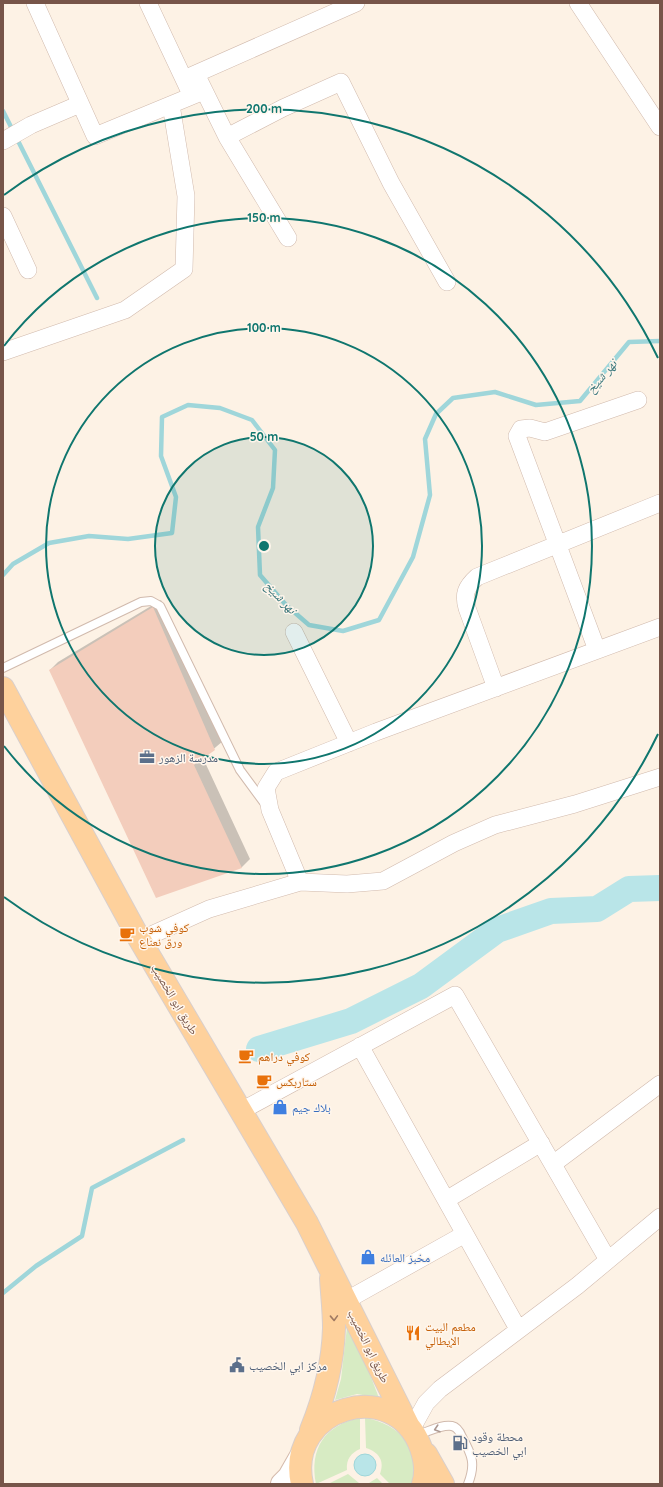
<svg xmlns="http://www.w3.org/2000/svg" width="663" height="1487" font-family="Quicksand,'Noto Naskh Arabic',sans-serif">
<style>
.green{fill:#d7ebc3}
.water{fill:#b9e5e8;stroke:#9fd6da}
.shadow{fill:#0003}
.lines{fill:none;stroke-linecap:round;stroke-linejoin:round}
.stream{stroke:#9fd6da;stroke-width:4.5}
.river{stroke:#b9e5e8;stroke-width:26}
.building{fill:#f3cdbc}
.lane-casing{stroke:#d1baad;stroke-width:10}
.street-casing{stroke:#d1baad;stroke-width:18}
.secondary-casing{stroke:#d4baab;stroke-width:24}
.primary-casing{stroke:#d9cfcc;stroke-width:24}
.lane{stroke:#fff;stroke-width:8}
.street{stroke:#fff;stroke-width:17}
.secondary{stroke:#fff;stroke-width:22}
.primary{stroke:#fed19c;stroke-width:22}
.oneway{stroke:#a07a62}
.oneway2{stroke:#ad9992}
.ring{fill:none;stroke:#0f766e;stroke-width:2}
.labels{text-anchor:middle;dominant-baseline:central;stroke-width:3;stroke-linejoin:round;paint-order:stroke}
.service-label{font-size:12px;fill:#4e5e75;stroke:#fff6ec;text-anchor:start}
.food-label{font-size:12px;fill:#c56008;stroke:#fff6ec;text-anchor:start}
.street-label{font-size:12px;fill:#775549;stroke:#fff6ec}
.shop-label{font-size:12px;fill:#366cbe;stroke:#fff6ec;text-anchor:start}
.water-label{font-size:13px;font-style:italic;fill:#3c787d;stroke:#fff6ec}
.centre{fill:#0f766e;stroke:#fff6ec;stroke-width:2}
.ring-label{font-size:12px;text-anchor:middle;font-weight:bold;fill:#0f766e;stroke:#fff6ec;stroke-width:3;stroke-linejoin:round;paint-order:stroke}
</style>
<rect width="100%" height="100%" fill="#fdf2e5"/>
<path class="green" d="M347,1327L369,1372L379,1398L357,1394L335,1400L341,1379Z
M360,1418V1449C351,1453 346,1459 347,1470L316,1484C309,1448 325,1425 360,1418Z
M365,1418C400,1424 421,1448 412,1484H390L380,1474C385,1461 379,1452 366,1448Z
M348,1474L359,1483H369L377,1478L383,1484H328Z"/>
<path class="water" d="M354 1465a11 11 0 1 1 22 0a11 11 0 1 1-22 0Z"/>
<path class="shadow" d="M161,600L223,741L203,758L250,859L242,867L156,896L50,670L58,662Z"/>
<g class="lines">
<path class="stream" d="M3,111L97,298
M3,575L13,564L49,543L89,536L128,539L172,533L176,497L161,456L162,417L188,405L220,408L252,420L275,450L273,488L258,527L260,575L286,605L309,625L343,631L379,620L413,557L430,495L425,439L436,414L453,398L495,392L536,405L580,401L629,342L660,341
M3,1293L36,1266L82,1236L92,1188L183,1140"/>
<path class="river" d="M259,1049L351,1021L421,986L497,930L551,911L597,909L629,889L660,888"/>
</g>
<path class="building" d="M153,607L215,750L194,765L242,868L156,898L49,670Z"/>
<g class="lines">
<g class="lane-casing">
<path id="lane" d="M3,668L141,602L151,601L160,606L240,770L265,804
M416,1435C427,1433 440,1424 452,1426C457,1427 460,1432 462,1437C472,1455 476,1464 468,1484"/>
</g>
<g class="street-casing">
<path id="street" d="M35,3L95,136L204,91
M148,3L189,90
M578,3L660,127
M196,74L227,137L288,238
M184,79L356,3
M227,137L283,108L341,82L391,183L447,282
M3,141L31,125L80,104
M3,216L28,270
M3,352L125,310L184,269L186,196L171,105
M294,632L349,743
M597,650L517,436L521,429L530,428L545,432L638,400
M496,688L467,608C463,594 466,587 477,577L660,503
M300,882L270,810L266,788L276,772L376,732L660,627
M140,940L209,909L300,882L347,884L383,881L454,843L495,825L575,804L660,777
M360,1046L518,1329
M241,1111L455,995L608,1260
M553,1164L660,1084
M446,1200L541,1143
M347,1300L465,1234
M411,1430L426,1403L440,1389L577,1286L660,1217"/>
</g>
<g class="secondary-casing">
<path id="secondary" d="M282,1484L289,1477L301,1456"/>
</g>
<g class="primary-casing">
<path id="primary" d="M3,688L140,940L307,1223L409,1427
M311,1430C324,1398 333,1364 334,1328C334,1311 332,1295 331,1278
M426,1454L443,1484
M302,1484C285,1407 395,1375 421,1448C425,1460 427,1472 423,1484"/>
</g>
<use href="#lane" class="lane"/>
<use href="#street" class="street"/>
<use href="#secondary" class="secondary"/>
<use href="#primary" class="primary"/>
</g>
<defs><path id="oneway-chevron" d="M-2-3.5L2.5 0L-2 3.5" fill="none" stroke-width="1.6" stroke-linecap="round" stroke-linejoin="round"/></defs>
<use class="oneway" href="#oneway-chevron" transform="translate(334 1318) rotate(88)"/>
<use class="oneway2" href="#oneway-chevron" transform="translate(437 1429) rotate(162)"/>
<circle cx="264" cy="546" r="109" fill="#0f766e" fill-opacity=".12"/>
<g class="ring">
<circle cx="264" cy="546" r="109"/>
<circle cx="264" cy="546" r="218"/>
<path d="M4 346A328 328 0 1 1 4 746"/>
<path d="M658 734A437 437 0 0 1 4 897M4 195A437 437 0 0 1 658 358"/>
</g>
<defs>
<g id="office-bare" transform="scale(1.2)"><path d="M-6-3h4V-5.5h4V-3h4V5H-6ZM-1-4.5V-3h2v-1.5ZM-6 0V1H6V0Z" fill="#5c6f8a" stroke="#fff6ec" stroke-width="2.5" paint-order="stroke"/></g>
<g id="cafe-bare" transform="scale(1.2)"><path d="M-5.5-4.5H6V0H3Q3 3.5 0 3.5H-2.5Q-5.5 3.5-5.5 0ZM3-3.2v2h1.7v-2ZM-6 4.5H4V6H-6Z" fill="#e8710a" stroke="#fff6ec" stroke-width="2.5" paint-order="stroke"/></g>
<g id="shop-bare" transform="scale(1.2)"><path d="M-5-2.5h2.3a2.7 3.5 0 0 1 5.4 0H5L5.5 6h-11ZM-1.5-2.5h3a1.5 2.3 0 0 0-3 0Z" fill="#3f7fe0" stroke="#fff6ec" stroke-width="2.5" paint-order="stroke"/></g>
<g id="restaurant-bare" transform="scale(1.2)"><path d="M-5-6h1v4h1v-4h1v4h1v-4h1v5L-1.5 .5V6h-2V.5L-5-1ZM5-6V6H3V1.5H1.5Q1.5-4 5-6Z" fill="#e8710a" stroke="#fff6ec" stroke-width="2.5" paint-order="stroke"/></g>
<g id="civic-bare" transform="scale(1.2)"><path d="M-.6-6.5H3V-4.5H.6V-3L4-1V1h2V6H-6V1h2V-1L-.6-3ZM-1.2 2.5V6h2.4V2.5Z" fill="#5c6f8a" stroke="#fff6ec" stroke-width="2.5" paint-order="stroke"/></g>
<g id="fuel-bare" transform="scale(1.2)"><path d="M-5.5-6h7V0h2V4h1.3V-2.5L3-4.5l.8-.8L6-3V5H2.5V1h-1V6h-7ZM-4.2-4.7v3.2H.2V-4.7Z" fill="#5c6f8a" stroke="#fff6ec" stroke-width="2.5" paint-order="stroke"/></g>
</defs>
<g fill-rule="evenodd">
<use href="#office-bare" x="147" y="757"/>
<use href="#cafe-bare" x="127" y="934"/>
<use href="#cafe-bare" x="246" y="1056"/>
<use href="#cafe-bare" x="264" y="1081"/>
<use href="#shop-bare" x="280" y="1107"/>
<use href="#shop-bare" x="368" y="1257"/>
<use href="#restaurant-bare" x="413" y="1333"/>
<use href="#civic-bare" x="237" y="1365"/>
<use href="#fuel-bare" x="460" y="1443"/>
</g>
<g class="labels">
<g class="service-label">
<text x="159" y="757">مدرسة الزهور</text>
<text x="249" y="1365">مركز ابي الخصيب</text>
<text x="472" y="1436">محطة وقود<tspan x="472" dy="14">ابي الخصيب</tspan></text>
</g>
<g class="food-label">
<text x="139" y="927">كوفي شوب<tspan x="139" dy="14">ورق نعناع</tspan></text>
<text x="258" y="1056">كوفي دراهم</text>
<text x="276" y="1081">ستاربكس</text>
<text x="425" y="1326">مطعم البيت<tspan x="425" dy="14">الإيطالي</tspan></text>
</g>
<g class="street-label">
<text transform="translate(175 999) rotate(59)">طريق ابو الخصيب</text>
<text transform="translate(369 1346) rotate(64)">طريق ابو الخصيب</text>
</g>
<g class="shop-label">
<text x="292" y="1107">بلاك جيم</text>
<text x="380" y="1257">مخبز العائله</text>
</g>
<g class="water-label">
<text transform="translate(601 376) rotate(-50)">نهر شيخ</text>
<text transform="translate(281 597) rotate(46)">نهر شيخ</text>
</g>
</g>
<circle cx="264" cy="546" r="6" class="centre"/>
<g class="ring-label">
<text x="264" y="113">200 m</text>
<text x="264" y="222">150 m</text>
<text x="264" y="332">100 m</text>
<text x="264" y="441">50 m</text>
</g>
<rect width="663" height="1487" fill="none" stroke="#775549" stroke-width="8"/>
</svg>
